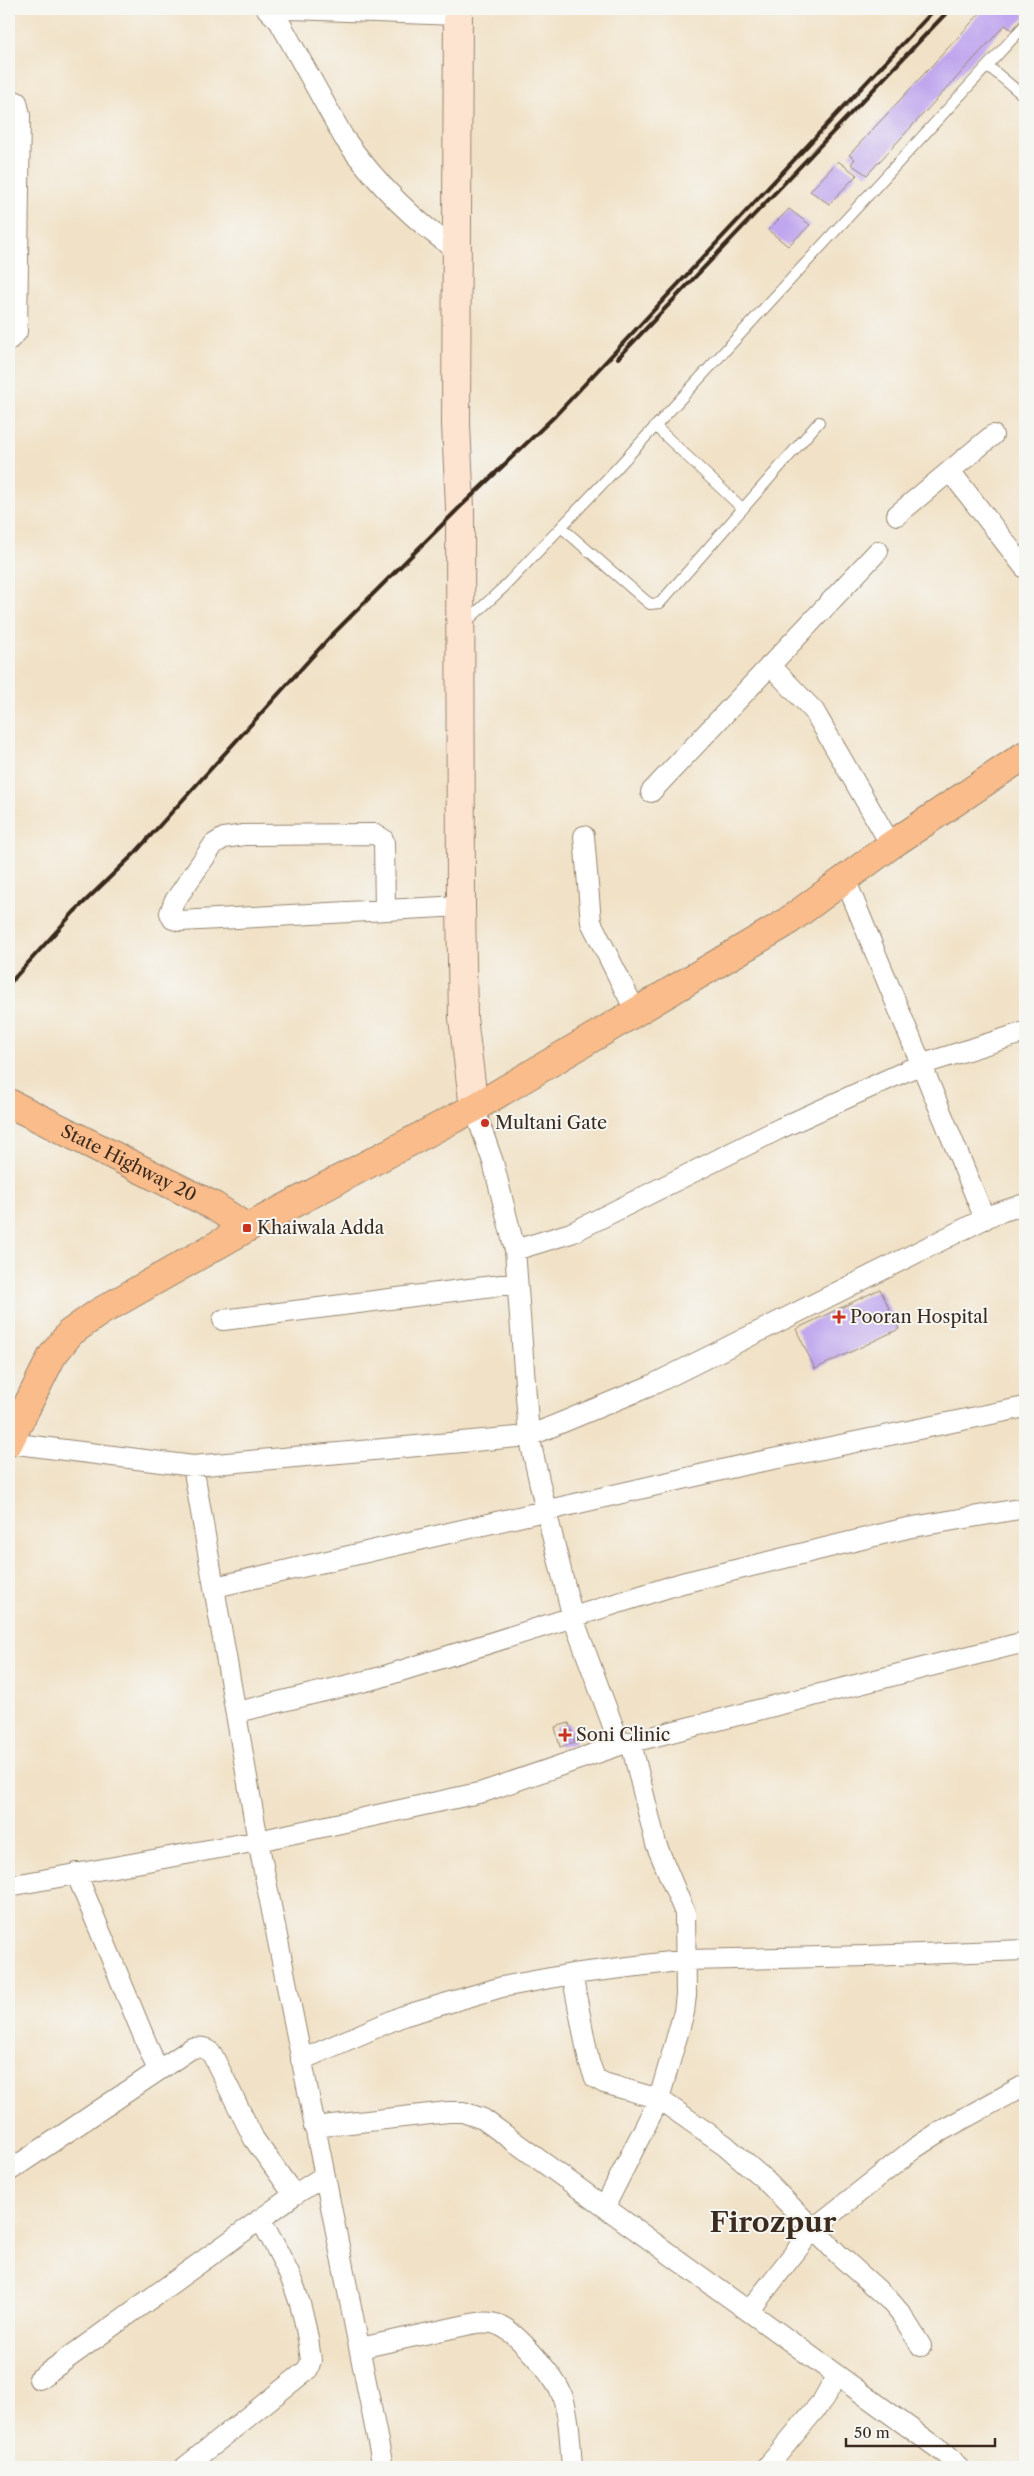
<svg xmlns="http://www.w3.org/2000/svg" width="1034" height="2476" font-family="'Libre Caslon Text',serif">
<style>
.building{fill:#bfa6ee}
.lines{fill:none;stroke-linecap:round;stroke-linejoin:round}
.lane-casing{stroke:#968672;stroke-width:12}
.street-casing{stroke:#968672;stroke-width:22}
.secondary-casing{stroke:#968672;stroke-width:30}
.primary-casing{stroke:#968672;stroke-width:30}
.lane{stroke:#fff;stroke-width:10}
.street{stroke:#fff;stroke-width:20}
.secondary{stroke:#fde4d0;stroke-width:28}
.primary{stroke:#f9bc8a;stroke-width:28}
.rail{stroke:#3b2a1e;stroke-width:4}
.poi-dot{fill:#c8321e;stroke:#f6f6f2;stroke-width:2}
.labels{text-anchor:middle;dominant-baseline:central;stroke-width:4;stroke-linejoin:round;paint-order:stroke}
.poi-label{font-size:18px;fill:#3b2a1e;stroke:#f6f6f2;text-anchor:start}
.street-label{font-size:18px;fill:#3b2a1e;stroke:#f6f6f2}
.town-label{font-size:28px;font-weight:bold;fill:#3b2a1e;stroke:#f6f6f2}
</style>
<rect width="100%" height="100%" fill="#f6f6f2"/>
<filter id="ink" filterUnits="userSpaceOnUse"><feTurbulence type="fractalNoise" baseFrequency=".02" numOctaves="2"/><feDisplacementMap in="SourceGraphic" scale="10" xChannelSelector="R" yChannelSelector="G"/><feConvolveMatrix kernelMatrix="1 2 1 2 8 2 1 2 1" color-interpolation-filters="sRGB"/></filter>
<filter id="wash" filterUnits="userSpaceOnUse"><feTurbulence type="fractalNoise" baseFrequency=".0096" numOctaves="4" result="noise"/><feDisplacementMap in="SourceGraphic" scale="20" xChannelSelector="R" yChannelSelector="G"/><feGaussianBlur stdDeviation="1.12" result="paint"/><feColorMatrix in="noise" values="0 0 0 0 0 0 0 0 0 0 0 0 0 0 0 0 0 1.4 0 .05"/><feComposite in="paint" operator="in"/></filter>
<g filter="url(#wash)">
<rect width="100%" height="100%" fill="#f1e2c7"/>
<g id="blocks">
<path class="building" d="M984,9H1021L1025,16L1012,30L1005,25L867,175L851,164L855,159L849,155Z
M838,161L857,175L829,204L810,191Z
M789,209L810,225L788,246L768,230Z
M880,1289L899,1329L815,1369L796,1329Z
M569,1723L575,1743L560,1747L555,1727Z"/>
</g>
</g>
<g filter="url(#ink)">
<use href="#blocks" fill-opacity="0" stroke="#968672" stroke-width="1"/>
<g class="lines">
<g class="lane-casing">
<path id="lane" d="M988,66L1025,97
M655,426L743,509
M561,527L645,600L650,604L660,603L819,422
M465,623L504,587L606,480L1025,25"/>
</g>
<g class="street-casing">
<path id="street" d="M267,9L279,21L344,138C375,181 413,221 457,250
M270,11L292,9L458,15
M9,99L17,102L20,115L17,332L9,340
M950,471L1025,568
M897,515L993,435
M770,665L814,711L891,845
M651,792L878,551
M584,836L591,922L636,1012
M845,879L985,1219
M385,910L384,843L383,839L375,834L244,835L224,838L214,844L174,902L170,913L173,919L180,921L461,906
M474,1108L493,1162L515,1250L529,1436L546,1511L573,1618L620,1745
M515,1250L571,1233L781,1128L917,1066L1025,1032
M223,1320L517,1283
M9,1443L193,1466L529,1436L650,1386L994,1214L1025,1204
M193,1466L258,1841L383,2467
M215,1587L739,1466L1025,1407
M237,1712L378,1678L682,1583L907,1528L1025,1508
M76,1873L158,2071
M9,1886L258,1841L483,1792L620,1745L1025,1642
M572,1974L589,2062L595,2078L604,2083L659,2099L725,2145L765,2180L839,2255L889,2300L901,2314L921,2346
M301,2060L403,2016L502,1987L572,1974L686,1960L868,1956L1025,1950
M314,2127L448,2112H463L483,2119L950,2457L958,2467
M9,2171L192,2048C201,2047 206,2047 212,2054L254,2139L294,2195
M605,2206L659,2099L684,2012L686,1995L685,1913L656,1844L631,1743
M749,2311L814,2228L915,2148L941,2131L1025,2085
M360,2348L471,2324C481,2322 491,2321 501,2326C518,2334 555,2377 562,2395C570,2417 570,2444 572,2467
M39,2379L294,2195L324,2176
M185,2467L308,2369L311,2360C304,2300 290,2271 260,2219
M767,2467L823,2400L837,2375"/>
</g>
<g class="secondary-casing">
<path id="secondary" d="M458,9L456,425L460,507L461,906L463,1018L474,1108"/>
</g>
<g class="primary-casing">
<g id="primary">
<path id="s1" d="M9,1103L214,1206L247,1228"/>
<path d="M9,1442L52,1356L70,1333L98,1313L247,1228L474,1108L784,924L891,845L1025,755"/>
</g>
</g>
<use href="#lane" class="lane"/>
<use href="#street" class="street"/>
<use href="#secondary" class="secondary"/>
<use href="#primary" class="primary"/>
<path class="rail" d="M618,358L950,9
M9,984L74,912L134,854L329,638L460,507L555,416L935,9"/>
</g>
</g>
<g class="poi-dot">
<circle cx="485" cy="1123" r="5"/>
<rect x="242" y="1223" width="10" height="10" rx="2.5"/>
<path d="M836.5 1309.5h5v5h5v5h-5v5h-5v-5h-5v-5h5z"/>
<path d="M562.5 1727.5h5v5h5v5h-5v5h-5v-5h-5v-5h5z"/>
</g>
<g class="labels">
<g class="poi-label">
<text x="495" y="1123">Multani Gate</text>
<text x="257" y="1228">Khaiwala Adda</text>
<text x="850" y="1317">Pooran Hospital</text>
<text x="576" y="1735">Soni Clinic</text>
</g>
<g class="street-label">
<text stroke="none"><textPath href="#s1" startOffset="134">State Highway 20</textPath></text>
</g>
<g class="town-label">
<text x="773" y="2222">Firozpur</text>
</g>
</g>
<rect width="1034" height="2476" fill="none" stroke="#f6f6f2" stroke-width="30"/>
<path d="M846 2438v8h149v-8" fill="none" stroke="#3b2a1e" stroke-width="2.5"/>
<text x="854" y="2438" font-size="15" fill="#3b2a1e" stroke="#f6f6f2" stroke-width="4" paint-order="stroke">50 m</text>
</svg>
